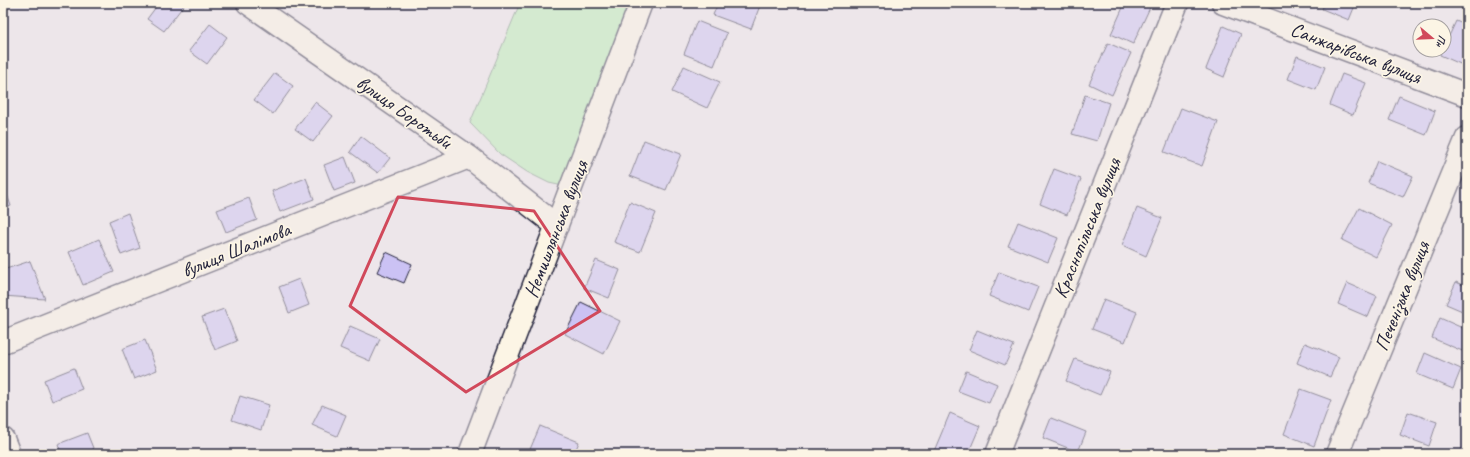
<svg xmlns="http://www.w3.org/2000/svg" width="1470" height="457" font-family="Caveat,sans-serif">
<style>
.green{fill:#b6efb2;stroke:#6c8876}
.building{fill:#cbc2f4;stroke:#22223b}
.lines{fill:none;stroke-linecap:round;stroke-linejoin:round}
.minor-casing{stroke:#22223b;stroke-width:25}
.tertiary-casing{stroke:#22223b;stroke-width:25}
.minor{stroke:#fcf5e5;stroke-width:22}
.tertiary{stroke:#fcf5e5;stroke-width:22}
.marked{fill:none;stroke:#d1495b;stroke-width:3;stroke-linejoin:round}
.labels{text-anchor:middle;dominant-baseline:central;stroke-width:3.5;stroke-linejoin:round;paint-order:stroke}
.street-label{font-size:20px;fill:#22223b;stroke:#fcf5e5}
</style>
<rect width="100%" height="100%" fill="#ede6ea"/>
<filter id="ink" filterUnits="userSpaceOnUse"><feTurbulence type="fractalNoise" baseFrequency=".025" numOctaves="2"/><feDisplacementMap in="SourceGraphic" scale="8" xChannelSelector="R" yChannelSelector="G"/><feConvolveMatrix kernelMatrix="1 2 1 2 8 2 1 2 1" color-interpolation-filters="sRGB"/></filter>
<g filter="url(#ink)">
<path class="green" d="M520,3H641L572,188L549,183L527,172L500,154L470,123Z"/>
<path class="building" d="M159,3H181L184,5L164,31L147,19Z
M718,3H761L751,29L713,15Z
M1125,3H1152L1133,44L1111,34Z
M1325,3H1356L1349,20L1322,9Z
M697,21L727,33L714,66L684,54Z
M1456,21L1467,26V62L1465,66L1440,55L1442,50H1444V47Z
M210,24L227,37L207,64L189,51Z
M1223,26L1241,34L1224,77L1206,69Z
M1108,43L1131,53L1112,95L1089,84Z
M1297,56L1325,67L1316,90L1288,79Z
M684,66L720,82L707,108L672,92Z
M275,73L293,86L273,114L254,100Z
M1342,74L1366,83L1353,115L1330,105Z
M1085,95L1109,103L1097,141L1072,134Z
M1399,96L1435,111L1426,135L1389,120Z
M315,102L333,116L313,142L295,129Z
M1181,108L1218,122L1202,166L1164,152Z
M361,136L390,158L378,173L350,152Z
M644,140L681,154L666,190L630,176Z
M345,157L355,183L334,191L324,165Z
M1377,161L1413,176L1403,197L1368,183Z
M1054,169L1081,179L1067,215L1040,204Z
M306,178L314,199L280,212L272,191Z
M3,183L11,206L3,209Z
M249,198L257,220L226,232L217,210Z
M630,202L656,213L640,252L614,242Z
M1137,208L1162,218L1146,256L1122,245Z
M1359,208L1392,225L1376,257L1342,240Z
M128,213L140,248L121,255L109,221Z
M1018,222L1058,238L1048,262L1008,246Z
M99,239L114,272L83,285L69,252Z
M386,252L412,264L404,283L377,272Z
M1467,258V268L1463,266Z
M596,260L620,270L609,298L584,288Z
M30,261L45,299L3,296V270Z
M999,272L1038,287L1028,312L989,296Z
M299,279L309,305L289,313L279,287Z
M1456,282L1467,287V313L1446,304Z
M1347,283L1377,296L1368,317L1338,304Z
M1104,299L1137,312L1125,342L1092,329Z
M581,302L620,321L604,354L565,334Z
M224,309L237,341L215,350L202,317Z
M1440,318L1467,330V353L1432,338Z
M350,326L380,339L370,361L340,348Z
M977,330L1014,345L1005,365L969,350Z
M145,340L157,370L134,379L122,349Z
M1305,343L1339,357L1330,377L1297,363Z
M1425,353L1461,369L1453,389L1417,374Z
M1075,359L1110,372L1100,395L1066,381Z
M74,368L82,389L52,401L44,380Z
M966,371L997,384L989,403L958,391Z
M1301,389L1331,400L1314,446L1284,434Z
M240,396L269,405L261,430L232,420Z
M322,405L346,415L337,436L312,425Z
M1408,412L1437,422L1429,446L1400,435Z
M950,413L980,426L968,454H940L934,451Z
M1051,418L1086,432L1078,452L1043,438Z
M540,426L579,442L574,454H528Z
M87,433L95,453L62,454L58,444Z
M1273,450L1282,454H1272Z"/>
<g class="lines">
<g class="minor-casing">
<path id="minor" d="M1223,3L1467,95
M3,342L469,157
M3,439L9,454
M997,454L1177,3
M1337,454L1467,138"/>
</g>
<g class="tertiary-casing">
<path id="tertiary" d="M248,3L469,157L557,226
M470,454L641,3"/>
</g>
<use href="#minor" class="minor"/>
<use href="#tertiary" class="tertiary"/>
</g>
</g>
<path d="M0 0H1470V457H0ZM398,197L534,211L600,311L466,392L350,306Z" fill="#ede6ea" fill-opacity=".55" fill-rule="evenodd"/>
<path class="marked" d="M398,197L534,211L600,311L466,392L350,306Z"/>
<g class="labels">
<g class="street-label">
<text transform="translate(1356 53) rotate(21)">Санжарівська вулиця</text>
<text transform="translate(404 112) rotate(35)">вулиця Боротьби</text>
<text transform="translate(1087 228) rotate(-68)">Краснопільська вулиця</text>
<text transform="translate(556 229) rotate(-69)">Немишлянська вулиця</text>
<text transform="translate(236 250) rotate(-22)">вулиця Шалімова</text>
<text transform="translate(1402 296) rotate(-68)">Печенізька вулиця</text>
</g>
</g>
<rect width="1470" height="457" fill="none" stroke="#fcf5e5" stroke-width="16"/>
<rect x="8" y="8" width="1454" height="441" fill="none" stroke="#22223b" stroke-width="1.5" filter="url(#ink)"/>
<g transform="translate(1432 38) rotate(109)"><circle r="19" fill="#fcf5e5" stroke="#a5a1a1"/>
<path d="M0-3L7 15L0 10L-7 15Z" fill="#d1495b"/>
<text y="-6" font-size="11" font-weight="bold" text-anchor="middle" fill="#22223b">Пн</text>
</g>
</svg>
